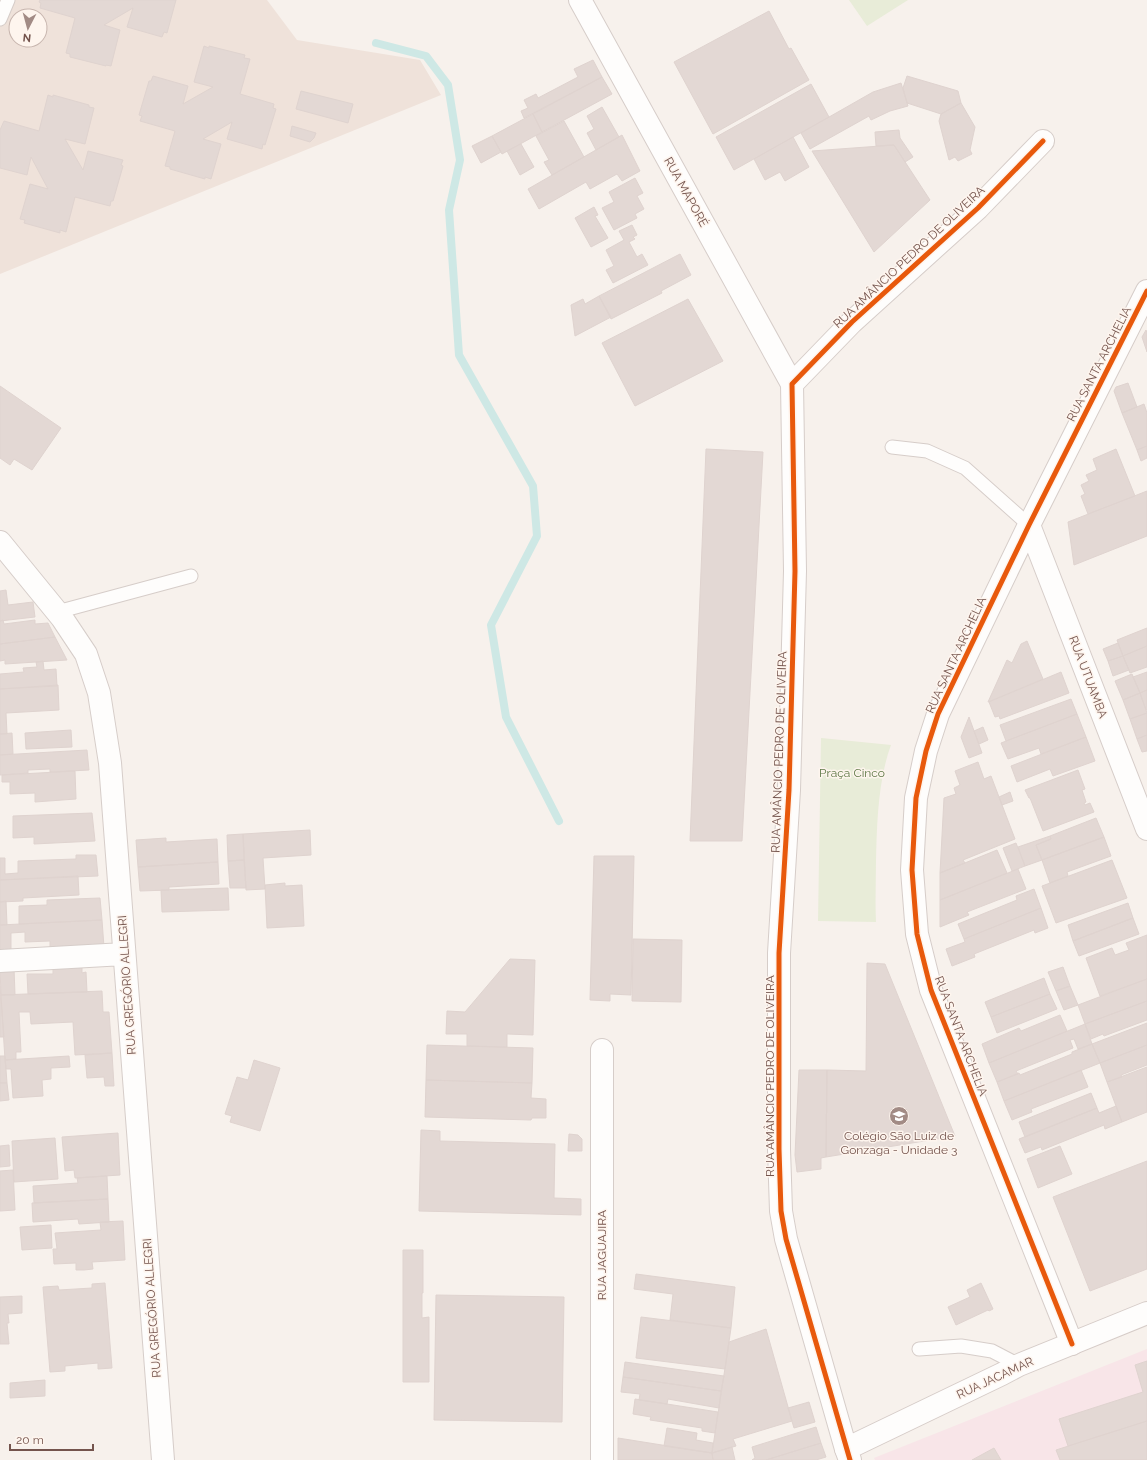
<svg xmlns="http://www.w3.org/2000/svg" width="1147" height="1460" font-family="Raleway,sans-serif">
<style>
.residential{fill:#efe2da;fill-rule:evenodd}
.medical{fill:#f8e5e8}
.green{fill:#e8ecd8}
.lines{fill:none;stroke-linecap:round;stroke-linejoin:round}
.stream{stroke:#cee8e5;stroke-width:8}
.building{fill:#e3d8d4;stroke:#dfd3cf}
.lane-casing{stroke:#d6cdc9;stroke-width:15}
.street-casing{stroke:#d6cdc9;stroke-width:24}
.secondary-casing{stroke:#d6ccc8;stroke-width:24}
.lane{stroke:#fefdfc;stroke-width:13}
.street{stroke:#fefdfc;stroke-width:22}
.secondary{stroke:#fefdfc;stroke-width:22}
.cycleway-casing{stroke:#fef5ee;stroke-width:8}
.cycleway{stroke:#e8590c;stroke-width:5}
.labels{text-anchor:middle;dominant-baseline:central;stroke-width:3;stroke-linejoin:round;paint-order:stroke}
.street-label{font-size:12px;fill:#74544d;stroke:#fef5ee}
.park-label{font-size:12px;fill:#5e7846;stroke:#fef5ee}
.poi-label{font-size:12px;fill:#74544d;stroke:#fef5ee}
</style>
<rect width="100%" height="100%" fill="#f7f1ec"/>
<path class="residential" d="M0,0H267L297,40L420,60L441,95L0,274ZM16,16H40V40H16Z"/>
<path class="medical" d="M1147,1349V1460H875L874,1458Z"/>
<path class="green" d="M849,0H908L867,26Z
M821,738L891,745C878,780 877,823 876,861C876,881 875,901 876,922L818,921Z"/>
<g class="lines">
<path class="stream" d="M376,43L426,56L448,85L460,160L449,210L459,355L533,486L537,536L491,625L506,717L559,821"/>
</g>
<path class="building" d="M40,0H176L167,33L164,32L162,37L127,27L133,8L104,25L120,30L111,66L106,65V66L70,57V54L66,53L75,18L40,8L41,3L39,2Z
M769,11L789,49L791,48L809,80L713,134L674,62Z
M204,46L209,48V46L245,55L244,58L250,59L240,94L274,104L273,108L276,109L265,145L263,144L262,149L227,139L232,122L203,139L221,144L211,179L205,177V179L170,169V167L165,166L175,131L140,121L142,116L139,115L149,81H151L153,76L188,86L183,104L213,87L194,82Z
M593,60L602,77L524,118L521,111L528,108L524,100L536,94L538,98L578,77L574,69Z
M907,76L958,91L961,103L941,114L907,103L903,88Z
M602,77L612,94L542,132L533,114Z
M901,83L908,106L890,111L871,120L869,116L810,149L801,133L873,92Z
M811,84L829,117L734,170L716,137Z
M301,91L353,104L348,123L296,109Z
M48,95L53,97V95L89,105V107L94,108L85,144L65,139L83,170L88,151L123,160L121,165L123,166L113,201H111L110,206L75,197L66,232L60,230V233L24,223L25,220L20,219L30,184L48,189L31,157L27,175L0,168V130L4,121L39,131Z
M961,103L975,127L970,150L972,154L958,161L955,157L949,160L939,121L941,114Z
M602,107L619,137L596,150L587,133L594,129L587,116Z
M533,114L542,132L502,154L492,136Z
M564,121L584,157L552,175L544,162L549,160L536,136Z
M292,126L316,133L314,138L310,142L290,136Z
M899,130L900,138L913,157L905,162L894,145L876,146L875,132Z
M622,135L640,171L622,181L617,174L590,189L586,182L539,209L528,189Z
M492,136L501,152L481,163L472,146Z
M793,137L809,167L785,181L780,172L765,180L754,159Z
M521,144L534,167L520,175L507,151Z
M894,145L930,200L874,252L812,151Z
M635,178L643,193L637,196L644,209L635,214L637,218L614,230L602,208L614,202L609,192Z
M594,207L598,215L595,216L608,238L591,247L575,218Z
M632,225L637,235L633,237L635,239L629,242L637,257L642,254L648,265L613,283L606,270L614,266L606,250L624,240L619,231Z
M680,254L691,275L661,291L662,293L611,319L599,296Z
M599,296L611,317L575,336L571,305L583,299L585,304Z
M688,299L723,361L635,406L602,343Z
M1146,330L1147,333V352L1142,337Z
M1128,383L1137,407L1122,413L1114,391L1116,387Z
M0,386L61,428L32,470L14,459L10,465L0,458Z
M1144,404L1147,413V446L1137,450L1122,413Z
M1147,446V458L1141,461L1137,450Z
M706,449L763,452L742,841H690Z
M1116,449L1135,496L1088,514L1081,496L1085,494L1081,485L1089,481L1086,475L1097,470L1093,459Z
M1147,491V536L1074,565L1068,522Z
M6,590L8,605L33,602L35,617L0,621V591Z
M3,620L4,624L35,620V624L48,623L55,637L0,644V621Z
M1147,628V646L1123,656L1117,640Z
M55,637L67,660L5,664V660L0,661V644Z
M1027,641L1043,679L988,702L1007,660L1012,663L1021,644Z
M1118,643L1123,656L1108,661L1103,649Z
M1147,646V667L1130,673L1123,656Z
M1123,656L1129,670L1113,676L1108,661Z
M43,661L44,670L56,669L57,686L0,689V674L24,672L23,668L37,667L36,662Z
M1061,672L1069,693L1000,719L999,716L995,717L989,702Z
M1147,672V690L1140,693L1133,677Z
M1132,674L1140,693L1123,700L1115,681Z
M58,685L59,710L6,713L7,734H0V689Z
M1147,690V710H1146L1140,693Z
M1140,693L1147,713L1130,719L1123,700Z
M1071,699L1077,714L1006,741L1000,725Z
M1147,713V735L1137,739L1130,719Z
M1077,714L1086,737L1041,754L1039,748L1008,759L1001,743Z
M969,717L982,753L969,758L961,737Z
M983,727L988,740L979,744L974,731Z
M71,730L72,747L26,749L25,733Z
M12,733L13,754L0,755V734Z
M1147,735V751L1142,752L1137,739Z
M1086,737L1095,761L1053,776L1050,769L1017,782L1011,766Z
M87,750L89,770L50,772V769L28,770V773L0,775V755Z
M978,762L984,779L991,776L1015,839L963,860L965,863L940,873L944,798L956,794L954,788L960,785L955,771Z
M1078,770L1085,789L1082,790L1086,802L1084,803L1085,805L1090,803L1094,812L1043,831L1030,798H1029L1025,790Z
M75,771L76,799L35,802V793L10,794V782H2V775Z
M1010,792L1013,801L1002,805L999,797Z
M92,813L95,841L34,844V837L13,838V816Z
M1096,818L1104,837L1042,860L1036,845L1051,839L1050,836Z
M310,830L311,855L263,858L265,889L246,890L243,834Z
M243,834L244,860L228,861L227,835Z
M1050,836L1051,839L1036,845L1042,860L1025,866L1018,847Z
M1104,837L1111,856L1067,872L1068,876L1050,883L1042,860Z
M166,838V842L217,839L218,862L138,867L136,840Z
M1016,843L1025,866L1012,871L1003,848Z
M997,850L1007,873L940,900V873Z
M76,855H96L98,876L0,880V858H5V874L18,873V861L76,859Z
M594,856H634L631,995L610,994V1001L590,1000Z
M244,860L246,888H230L228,861Z
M1112,860L1127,898L1056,923L1042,886Z
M218,862L219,884L169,887V890L140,891L138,867Z
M1018,869L1026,889L967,912L969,915L940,927V900Z
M78,876L79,895L23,898V901L0,902V880Z
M285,883V886L302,885L304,926L267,928L265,885Z
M228,888L229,910L162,912L161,890Z
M1034,889L1041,908L964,939L958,924L1017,900L1016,896Z
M100,898L102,920L19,924V906L47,905V900Z
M6,901L7,925H0V902Z
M1128,903L1133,918L1073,941L1068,925Z
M1041,908L1048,928L1035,933L1034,930L974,954L975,957L952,966L946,949L965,942L964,939Z
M1133,918L1139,934L1079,956L1073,941Z
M102,920L104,947L50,949V941L25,942V932L11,933V950L0,951V925Z
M1147,935V979L1100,996L1086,958L1112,948L1115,955L1129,950L1126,943Z
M633,939L682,940L681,1002L632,1001Z
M510,959L535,960L533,1035L507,1034V1047L467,1046V1034H446L447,1011L465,1012Z
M867,963L885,964L955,1136L826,1157L827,1070L866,1071Z
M82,964V973L86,972L87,992L28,994L27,974H53V966Z
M1063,967L1070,986L1056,991L1048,972Z
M0,968H14L15,995H1Z
M1044,978L1050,994L991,1017L985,1002Z
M1147,979V1001L1085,1024L1078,1005Z
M0,986L4,1037H0Z
M1070,986L1078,1005L1064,1010L1056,991Z
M102,991L103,1012H109L112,1053L75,1055L73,1022L31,1024L30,1012H19L21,1052H16V1059L5,1060L1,995Z
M1050,994L1057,1009L997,1033L991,1017Z
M1147,1001V1020L1104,1036L1103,1034L1091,1039L1085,1024Z
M1060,1015L1067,1031L989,1063L982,1044L1019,1028L1021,1031Z
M1147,1023V1045L1100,1063L1092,1044Z
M1085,1024L1092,1044L1078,1049L1074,1039L1070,1040L1073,1048L1016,1071L1018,1074L997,1082L989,1063Z
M1092,1044L1100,1063L1004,1101L997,1082L1019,1073L1020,1075L1072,1054V1052Z
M427,1045L533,1048L532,1083L426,1080Z
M1147,1045V1065L1121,1075L1122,1077L1107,1082L1100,1063Z
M112,1053L114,1086H105L104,1077L87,1078L85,1055Z
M0,1056H5L7,1083H0Z
M69,1056L70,1067L51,1068V1079L42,1080L43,1096L13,1098L11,1069H6L5,1060Z
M254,1060L280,1068L260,1131L230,1122L232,1116L225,1114L237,1077L248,1080Z
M1147,1067V1112L1122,1122L1107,1082Z
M799,1070H827L826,1157L821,1158V1169L797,1172L795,1155Z
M1081,1070L1088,1087L1031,1109L1032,1112L1012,1120L1004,1101Z
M426,1080L532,1083L531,1098L546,1099V1118H532L531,1120L425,1117Z
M0,1083H7L9,1100L0,1101Z
M1091,1093L1097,1108L1025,1137L1019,1122Z
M1116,1106L1122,1122L1105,1129L1104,1125L1042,1150L1041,1147L1025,1153L1019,1139L1097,1108L1099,1113Z
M421,1130L440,1131V1141L555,1144L554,1198L581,1199V1215L419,1211Z
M118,1133L120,1175L75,1178L74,1170L65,1171L62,1137Z
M569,1134L578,1135L582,1139V1151H568Z
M55,1138L58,1179L14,1182L12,1141Z
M9,1145L10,1166L0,1167V1146Z
M1060,1146L1072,1174L1038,1188L1027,1159Z
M1147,1161V1269L1090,1291L1053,1197Z
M13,1170L15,1210L0,1211V1171Z
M107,1176L108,1199L34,1203L33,1186L78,1183L77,1178Z
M108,1199L109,1222L79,1224L78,1219L33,1222L32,1203Z
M123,1221L125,1260L92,1262L93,1269L84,1270H76V1263L54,1264L53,1249H57L55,1233L101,1230L100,1222Z
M51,1225L52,1248L22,1250L20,1227Z
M403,1250H423V1293H422V1318L429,1317V1382H403Z
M636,1274L735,1287L731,1328L670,1320L673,1294L634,1289Z
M105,1283L112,1368L98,1369V1363L65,1366V1371L50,1372L43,1287L58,1286L59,1290L92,1288V1284Z
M981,1283L993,1309L989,1311L988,1310L956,1325L948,1307L970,1297L967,1290Z
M436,1295L564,1297L562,1422L434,1420Z
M22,1296V1313L8,1314L9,1323H7L9,1344H0V1297Z
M641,1317L731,1328L725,1369L636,1358Z
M766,1329L792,1421L733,1439L736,1446L712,1453L729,1342Z
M1147,1361V1421L1068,1446L1059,1419L1143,1392L1135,1365Z
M625,1362L724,1376L721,1391L623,1377Z
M623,1377L721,1391L719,1408L668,1399L667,1404L639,1400L640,1394L621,1392Z
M45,1380V1396L10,1398V1383Z
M635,1399L718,1412L715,1433L702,1431V1428L650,1420L651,1417L633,1414Z
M809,1402L815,1422L794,1428L788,1408Z
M1147,1421V1460H1060L1056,1450Z
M816,1427L821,1443L766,1460H752L755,1458L752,1447Z
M667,1428L697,1433L696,1440L713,1443L712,1453L664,1446Z
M618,1438L712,1453L713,1460H618Z
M821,1443L826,1457L816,1460H766Z
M732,1447L735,1460H713L712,1453Z
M994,1448L1001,1460H972Z"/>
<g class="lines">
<g class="lane-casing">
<path id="lane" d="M0,19L8,0
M892,447L927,451L965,468L1029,525
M57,612L191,576
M919,1349L961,1346L992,1351L1019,1365"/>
</g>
<g class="street-casing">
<path id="street" d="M580,0L792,384
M1029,525L1147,829
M0,542L62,618L86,654L99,693L110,763L163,1460
M0,961L124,954
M602,1050V1460
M1072,1344L931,990L917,934L912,870L916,798L926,751L938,714L1029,525L1147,291
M846,1449L786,1239L781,1211L779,1149V953L789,790L795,571L792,384L852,322L978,208L1043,141"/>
</g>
<g class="secondary-casing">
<path id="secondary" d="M850,1460L846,1449L1002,1374L1019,1365L1147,1313"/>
</g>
<use href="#lane" class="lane"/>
<use href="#street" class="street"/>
<use href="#secondary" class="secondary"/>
<g class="cycleway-casing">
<path id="cycleway" d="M1072,1344L931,990L917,934L912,870L916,798L926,751L938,714L1029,525L1147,291
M850,1460L786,1239L781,1211L779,1149V953L789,790L795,571L792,384L852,322L978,208L1043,141"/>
</g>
<use href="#cycleway" class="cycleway"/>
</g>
<defs>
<g id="school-disc" transform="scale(1)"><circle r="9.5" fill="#a28b85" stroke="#fef5ee"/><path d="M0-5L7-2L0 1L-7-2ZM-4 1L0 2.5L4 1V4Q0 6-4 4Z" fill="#fff"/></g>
</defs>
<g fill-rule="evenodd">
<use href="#school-disc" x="899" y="1116"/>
</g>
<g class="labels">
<g class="street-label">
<text transform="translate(686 192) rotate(61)">RUA MAPORÉ</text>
<text transform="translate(909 257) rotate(-43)">RUA AMÂNCIO PEDRO DE OLIVEIRA</text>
<text transform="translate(1099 364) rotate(-63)">RUA SANTA ARCHELIA</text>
<text transform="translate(956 655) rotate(-65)">RUA SANTA ARCHELIA</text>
<text transform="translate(1088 677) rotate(69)">RUA UTUAMBA</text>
<text transform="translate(779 752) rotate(-88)">RUA AMÂNCIO PEDRO DE OLIVEIRA</text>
<text transform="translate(127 985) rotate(-94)">RUA GREGÓRIO ALLEGRI</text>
<text transform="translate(961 1036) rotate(69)">RUA SANTA ARCHELIA</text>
<text transform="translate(770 1076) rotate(-90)">RUA AMÂNCIO PEDRO DE OLIVEIRA</text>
<text transform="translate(602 1255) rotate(-90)">RUA JAGUAJIRA</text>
<text transform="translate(152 1308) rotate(-94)">RUA GREGÓRIO ALLEGRI</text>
<text transform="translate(995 1378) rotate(-25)">RUA JACAMAR</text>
</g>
<g class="park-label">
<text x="852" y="773">Praça Cinco</text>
</g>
<g class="poi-label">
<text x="899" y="1136">Colégio São Luiz de<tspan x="899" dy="14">Gonzaga - Unidade 3</tspan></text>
</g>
</g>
<g transform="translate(28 28) rotate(186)"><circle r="19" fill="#fef5ee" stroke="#c7b5ae"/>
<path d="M0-3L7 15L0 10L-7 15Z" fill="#a28b85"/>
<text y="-6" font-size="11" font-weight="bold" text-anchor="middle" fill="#74544d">N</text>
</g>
<path d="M10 1444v6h83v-6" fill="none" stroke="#74544d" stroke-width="2"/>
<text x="16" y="1444" font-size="12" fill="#74544d" stroke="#fef5ee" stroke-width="3" paint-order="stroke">20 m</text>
</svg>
